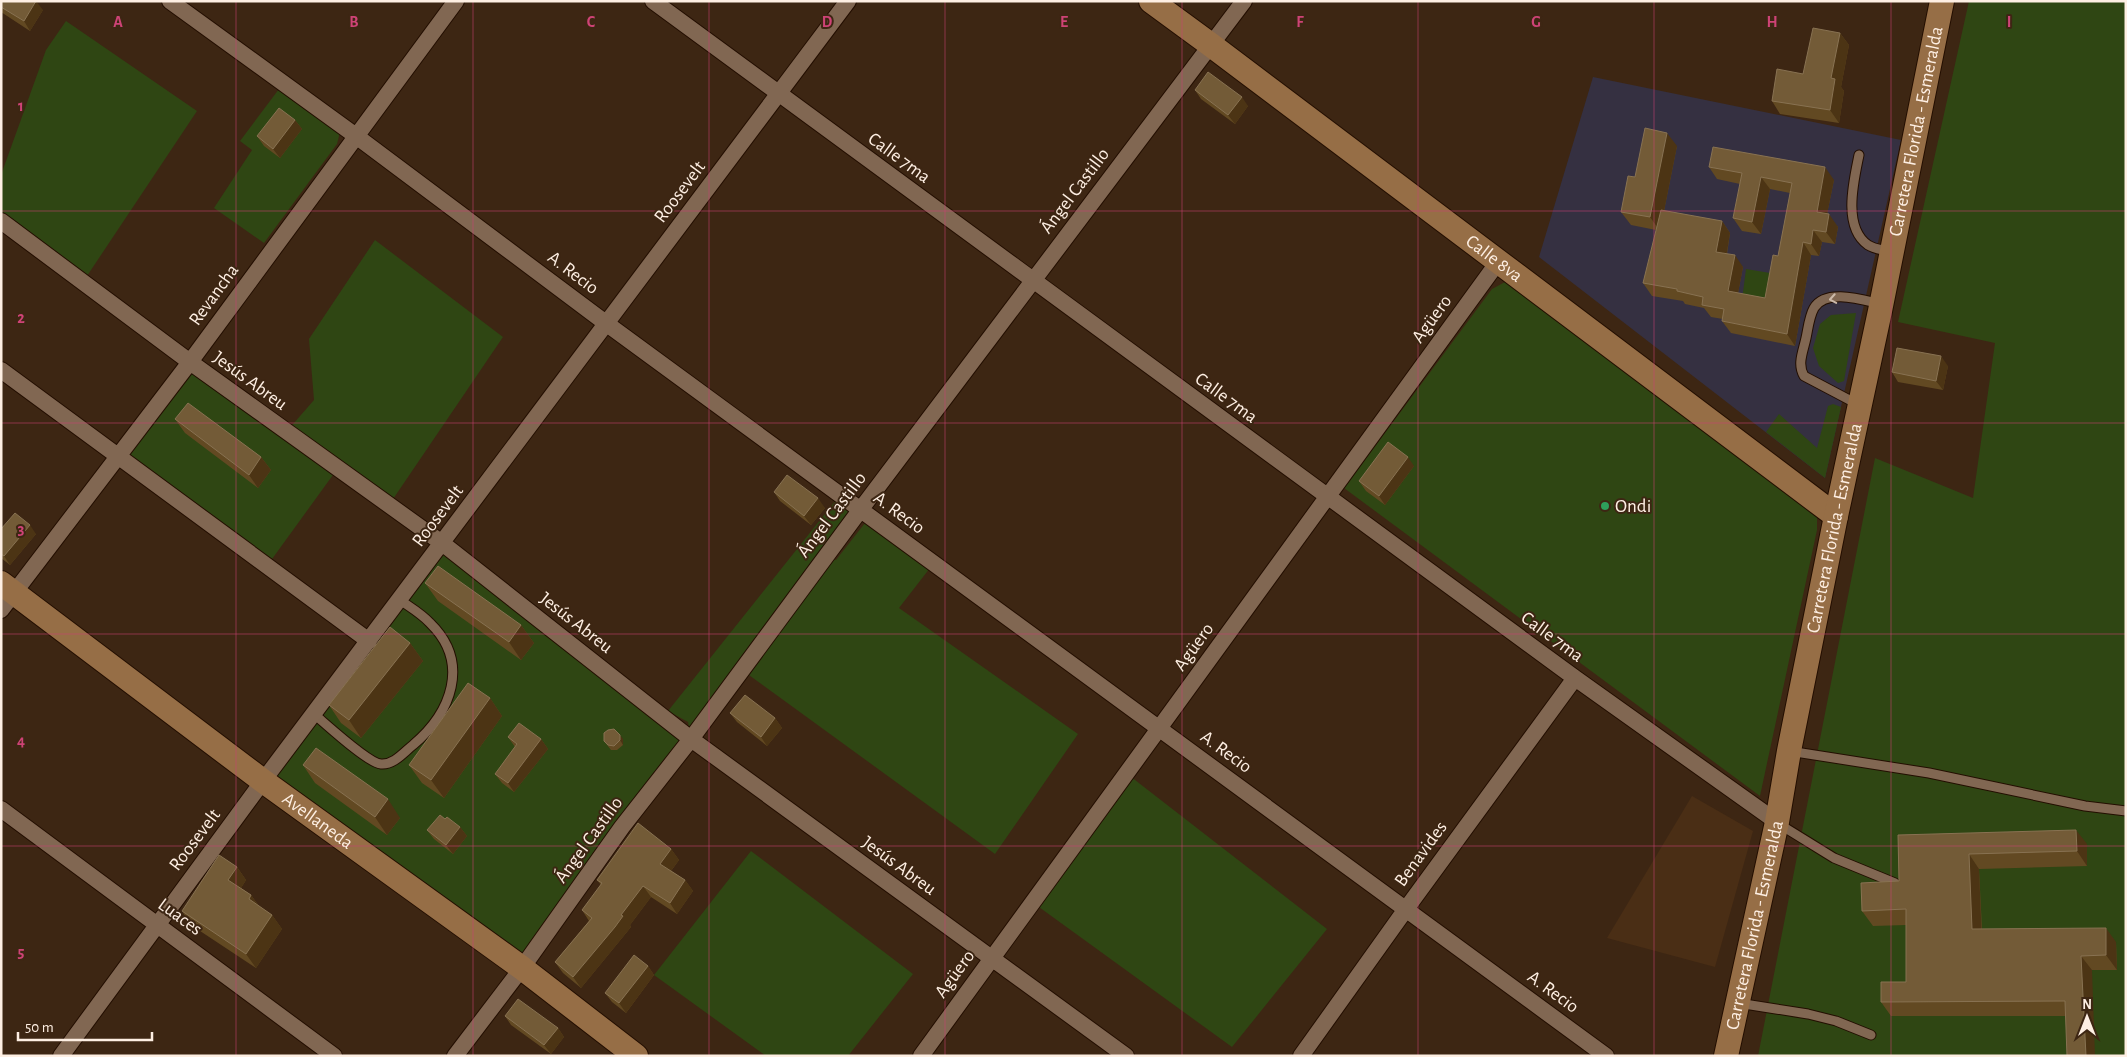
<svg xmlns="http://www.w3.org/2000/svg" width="2127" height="1057" font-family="'Alegreya Sans',sans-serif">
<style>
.built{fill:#4a2e15}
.medical{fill:#353041}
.green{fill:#2f4613}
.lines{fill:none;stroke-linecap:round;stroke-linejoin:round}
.lane-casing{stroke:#230e00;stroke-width:11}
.street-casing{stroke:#230e00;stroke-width:18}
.secondary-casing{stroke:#230e00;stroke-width:26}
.lane{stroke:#816752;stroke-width:9}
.street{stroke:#816752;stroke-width:16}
.secondary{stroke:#966e46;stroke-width:24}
.wall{fill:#624922}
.shaded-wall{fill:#4c3414}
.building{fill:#735b37;stroke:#887252}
.oneway{stroke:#ccb9a9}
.grid{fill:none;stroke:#ce4376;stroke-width:1;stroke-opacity:0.55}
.leisure-dot{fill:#2e9e5b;stroke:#3d2613;stroke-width:2}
.labels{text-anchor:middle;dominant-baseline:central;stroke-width:4;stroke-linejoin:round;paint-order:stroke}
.street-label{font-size:19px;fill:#feefe3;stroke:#3d2613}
.poi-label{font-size:19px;fill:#feefe3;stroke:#3d2613;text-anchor:start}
.grid-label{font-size:16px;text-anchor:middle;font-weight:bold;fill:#ce4376;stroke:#3d2613;stroke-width:4;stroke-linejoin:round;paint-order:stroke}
</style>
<rect width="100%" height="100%" fill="#3d2613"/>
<path class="built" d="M1692,796L1753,831L1715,967L1607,938Z"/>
<path class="medical" d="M1593,77L1901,140L1825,478L1539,257Z"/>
<path class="green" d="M1969,1H2126V1056H1758L1875,458L1973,498L1995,343L1898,322Z
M66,21L197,111L83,282L1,221V175L46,50Z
M279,89L339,127V136L337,144L264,243L214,208L252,150L240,141Z
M375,240L503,337L389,505L338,468L267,566L118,456L190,362L287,431L314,400L309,339Z
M1746,269L1776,274L1770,305L1742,300Z
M1505,282L1537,297L1817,512V530L1760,796L1344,488L1492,289Z
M1856,313L1844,381L1838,383L1819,366L1813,348L1820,324L1831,315Z
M1833,404L1841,407L1825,478L1766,432L1779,414L1817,448L1828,406Z
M836,500L849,510L845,519L821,552L836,560L865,523L930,568L899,608L1078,734L995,854L742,670L522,968L263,781L442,543L691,738L688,722L668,711Z
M1126,773L1327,929L1232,1047L1032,902Z
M751,851L913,974L848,1056H766L654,975Z"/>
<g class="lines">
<g class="lane-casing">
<path id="lane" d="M1859,155C1854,180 1842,227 1868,245C1874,249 1884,250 1890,252
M1859,405L1804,376C1797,364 1803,352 1806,338C1808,329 1809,317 1814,308C1826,288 1863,300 1881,304
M314,714C326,724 368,763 381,764C394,765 404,752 413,745C451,713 471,663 430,623C422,614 410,607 400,600
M1789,751L1929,773L2085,806L2126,811
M1779,824L1834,858L1895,883
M1738,1003L1808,1014L1836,1021L1871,1035"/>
</g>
<g class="street-casing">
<path id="street" d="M170,1L356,136L607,324L1606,1056
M653,1L1575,678L1777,822
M1,221L190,362L442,543L691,739L1126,1056
M1,370L369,641
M1,610L190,362L456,1
M1,809L334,1056
M61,1056L263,781L848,1
M455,1056L522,968L622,827L691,739L861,509L1244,1
M921,1056L1498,262
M1301,1056L1406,909L1575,678"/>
</g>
<g class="secondary-casing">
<g id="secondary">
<path id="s1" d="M1151,1L1211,45L1836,516"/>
<path id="s2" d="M1,583L263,781L522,968L636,1056"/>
<path id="s3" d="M1726,1056L1777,822L1789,751L1836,516L1880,311L1942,1"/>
</g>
</g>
<use href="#lane" class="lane"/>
<use href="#street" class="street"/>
<use href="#secondary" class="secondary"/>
</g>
<path class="wall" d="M1,1L43,10L30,31L1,12Z
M1840,33L1849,45L1841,87L1844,91L1839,123L1780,114L1772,101L1803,74Z
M1195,90L1248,106L1235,124L1201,99Z
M295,120L302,129L280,158L264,146L257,136Z
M1677,146L1664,211L1722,221L1730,233L1727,254L1743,267L1738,293L1765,298L1778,256L1790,193L1770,189L1761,234L1742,231L1733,218L1740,184L1717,179L1709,167L1834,180L1827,214L1838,227L1835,244L1822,242L1819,256L1811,255L1795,346L1731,333L1722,321L1723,319L1711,317L1704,308L1685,304L1683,301L1652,296L1643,283L1656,230L1631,225L1621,212L1635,177Z
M1948,366L1943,390L1898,382L1892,372Z
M175,419L261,457L271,470L258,488L185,433Z
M1414,466L1385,505L1366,491L1359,481Z
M774,492L825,508L811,525L780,501Z
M1,529L36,534L10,565L1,558Z
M425,583L521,625L534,643L521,660L438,601Z
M410,643L423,661L361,738L341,723L329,705Z
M490,698L502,716L444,798L422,783L409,765Z
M730,713L775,718L782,728L767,746L737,722Z
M508,737L541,739L548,749L514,792L502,783L495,774L515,747Z
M623,739V745L617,750H611L604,741Z
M303,765L400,818L387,835L315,783Z
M445,819L460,827L467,836L453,854L434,839L427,830Z
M1898,835L2087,844V866L1979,869L1982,929L2116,942L2117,970H2092L2065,1016H1891L1881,1002L1906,982V925L1873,926L1862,911L1899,881Z
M671,849L679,860L671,871L685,880L693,891L677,914L651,897L630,925L631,927L622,938L581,988L563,973L555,962L589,921L582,910L601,885L597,880Z
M237,867L246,880L241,888L251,895L259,906L272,915L282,929L256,968L191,925L182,911Z
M648,966L654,975L626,1013L612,1002L605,993Z
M505,1016L558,1028L564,1037L551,1054L511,1025Z"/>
<path class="shaded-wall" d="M36,1L43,10L30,31L24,21Z
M1840,33L1849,45L1841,87L1844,91L1839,123L1830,110L1831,78Z
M1242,97L1248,106L1235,124L1228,115Z
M295,120L302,129L280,158L273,149Z
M1667,133L1677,146L1660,231L1650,217Z
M1825,167L1834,180L1825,224L1817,212Z
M1761,177L1770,189L1761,234L1752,222Z
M1829,214L1838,227L1835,244L1826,232Z
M1722,221L1730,233L1725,264L1716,252Z
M1813,230L1822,242L1819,256L1811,244Z
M1803,242L1811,255L1795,346L1787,334Z
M1735,255L1743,267L1736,304L1728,291Z
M1941,356L1948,366L1943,390L1936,381Z
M261,457L271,470L258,488L249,475Z
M1408,457L1414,466L1385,505L1379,496Z
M818,498L825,508L811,525L804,516Z
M30,525L36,534L10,565L4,556Z
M521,625L534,643L521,660L509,642Z
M410,643L423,661L361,738L349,720Z
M490,698L502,716L444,798L431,780Z
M775,718L782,728L767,746L761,737Z
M620,735L623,739V745L620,740Z
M541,739L548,749L514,792L508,783Z
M388,799L400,818L387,835L375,817Z
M460,827L467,836L453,854L446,845Z
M2076,830L2087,844V866L2077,851Z
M671,849L679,860L668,875L660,864Z
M1969,854L1979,869L1982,943L1972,929Z
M237,867L246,880L238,893L228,880Z
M685,880L693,891L677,914L670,903Z
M643,886L651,897L630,925L631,927L622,938L581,988L573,977Z
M251,895L261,909L249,899Z
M272,915L282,929L256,968L246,954Z
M2106,928L2116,942L2117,970L2106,955Z
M2081,956L2092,970L2095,1056H2086Z
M648,966L654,975L626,1013L619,1003Z
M558,1028L564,1037L551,1054L544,1045Z"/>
<path class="building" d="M1,1H36L24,21L1,7Z
M1813,28L1840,33L1831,78L1835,79L1830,110L1772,101L1777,69L1803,74Z
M1208,72L1242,97L1228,115L1195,90Z
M279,108L295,120L273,149L257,136Z
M1645,128L1667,133L1650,217L1621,212L1628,176L1635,177Z
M1713,147L1825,167L1817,212L1829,214L1826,232L1813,230L1811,244L1803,242L1787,334L1722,321L1724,309L1702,305L1703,297L1677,291V289L1643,283L1661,210L1722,221L1716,252L1735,255L1728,291L1765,298L1773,255L1778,256L1792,183L1761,177L1752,222L1733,218L1742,173L1709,167Z
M1897,348L1941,356L1936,381L1892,372Z
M188,403L261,457L249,475L175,419Z
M1388,442L1408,457L1379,496L1359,481Z
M787,475L818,498L804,516L774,492Z
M15,513L30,525L4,556L1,554V529Z
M438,566L521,625L509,642L425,583Z
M390,627L410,643L349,720L329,705Z
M468,683L490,698L431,780L409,765Z
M745,695L775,718L761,737L730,713Z
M519,723L541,739L508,783L495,774L517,744L508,737Z
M614,729L620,735V740L614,746L608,745L604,741V733L608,730Z
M316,748L388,799L375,817L303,765Z
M440,815L445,819L447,817L460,827L446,845L427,830Z
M638,823L671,849L660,864L685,880L670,903L643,886L621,915L623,916L615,927L573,977L555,962L592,918L582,910L602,883L597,880Z
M2076,830L2077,851L1969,854L1972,929L2106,928V955L2081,956L2086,1056H2067L2065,1001L1881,1002V982H1906V909L1862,911L1861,883L1899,881L1898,835Z
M219,855L237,867L228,880L251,895L249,899L272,915L246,954L182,911Z
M634,955L648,966L619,1003L605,993Z
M518,999L558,1028L544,1045L505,1016Z"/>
<defs><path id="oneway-chevron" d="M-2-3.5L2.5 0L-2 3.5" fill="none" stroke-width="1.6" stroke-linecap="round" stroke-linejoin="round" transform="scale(1.25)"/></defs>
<use class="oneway" href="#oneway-chevron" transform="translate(1833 299) rotate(170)"/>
<path class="grid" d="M236,1V1056M473,1V1056M709,1V1056M945,1V1056M1182,1V1056M1418,1V1056M1654,1V1056M1891,1V1056M1,211H2126M1,423H2126M1,634H2126M1,846H2126"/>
<circle class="leisure-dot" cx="1605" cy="506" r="5"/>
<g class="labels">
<g class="street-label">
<text stroke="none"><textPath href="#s3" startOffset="944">Carretera Florida - Esmeralda</textPath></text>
<text transform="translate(899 158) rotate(36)">Calle 7ma</text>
<text transform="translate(1075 191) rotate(-53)">Ángel Castillo</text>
<text transform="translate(680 192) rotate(-53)">Roosevelt</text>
<text stroke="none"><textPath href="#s1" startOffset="429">Calle 8va</textPath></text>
<text transform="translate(573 273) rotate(37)">A. Recio</text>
<text transform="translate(214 295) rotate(-54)">Revancha</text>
<text transform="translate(1432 319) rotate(-54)">Agüero</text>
<text transform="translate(250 381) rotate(36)">Jesús Abreu</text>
<text transform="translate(1226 398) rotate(36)">Calle 7ma</text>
<text transform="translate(899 513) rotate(36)">A. Recio</text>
<text transform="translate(832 515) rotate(-53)">Ángel Castillo</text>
<text transform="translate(438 516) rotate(-53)">Roosevelt</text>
<text stroke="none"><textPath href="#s3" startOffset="539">Carretera Florida - Esmeralda</textPath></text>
<text transform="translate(576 623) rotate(38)">Jesús Abreu</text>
<text transform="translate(1552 637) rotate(36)">Calle 7ma</text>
<text transform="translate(1194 647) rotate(-54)">Agüero</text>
<text transform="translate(1226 752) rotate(36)">A. Recio</text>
<text stroke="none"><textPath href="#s2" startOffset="396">Avellaneda</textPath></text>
<text transform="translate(195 840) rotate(-53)">Roosevelt</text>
<text transform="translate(589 840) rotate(-54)">Ángel Castillo</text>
<text transform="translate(1421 854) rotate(-54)">Benavides</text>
<text transform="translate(899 866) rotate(36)">Jesús Abreu</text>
<text transform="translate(180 917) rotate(36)">Luaces</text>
<text stroke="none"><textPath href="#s3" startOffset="134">Carretera Florida - Esmeralda</textPath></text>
<text transform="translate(955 974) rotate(-54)">Agüero</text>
<text transform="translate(1553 992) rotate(36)">A. Recio</text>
</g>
<g class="poi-label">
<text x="1615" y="506">Ondi</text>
</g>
</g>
<g class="grid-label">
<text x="118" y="27">A</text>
<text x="354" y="27">B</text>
<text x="591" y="27">C</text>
<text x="827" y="27">D</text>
<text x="1064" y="27">E</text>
<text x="1300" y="27">F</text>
<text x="1536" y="27">G</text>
<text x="1772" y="27">H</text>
<text x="2009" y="27">I</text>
<text x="21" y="111">1</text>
<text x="21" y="323">2</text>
<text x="21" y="534">3</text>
<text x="21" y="746">4</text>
<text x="21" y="957">5</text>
</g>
<rect width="2127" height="1057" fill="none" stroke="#feefe3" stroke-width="5"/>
<g transform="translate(2087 1017)" stroke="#3d2613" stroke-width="4" paint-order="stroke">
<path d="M0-4L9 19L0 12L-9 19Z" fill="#feefe3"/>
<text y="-8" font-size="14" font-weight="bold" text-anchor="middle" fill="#feefe3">N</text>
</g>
<path d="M18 1032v8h134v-8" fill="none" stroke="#feefe3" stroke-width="2.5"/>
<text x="25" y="1032" font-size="15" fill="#feefe3" stroke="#3d2613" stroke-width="4" paint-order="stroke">50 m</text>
</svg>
